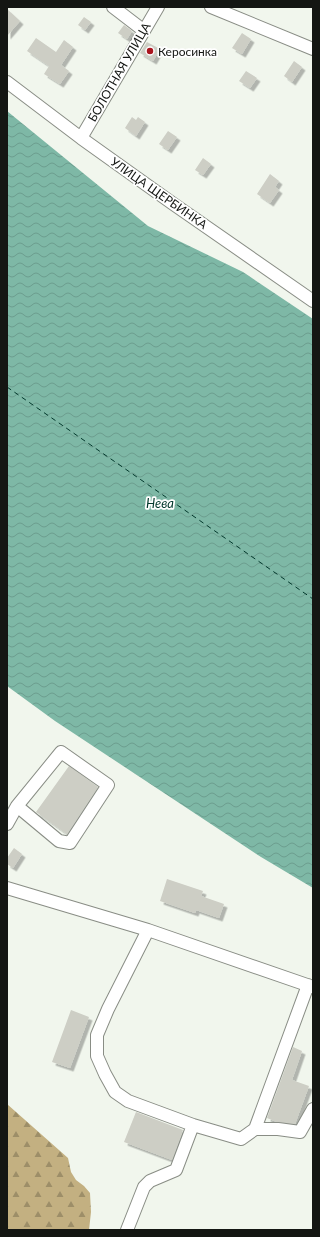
<svg xmlns="http://www.w3.org/2000/svg" width="320" height="1237" font-family="Lato,sans-serif">
<style>
.forest{fill:url(#forest-firs)}
.water{fill:url(#water-waves)}
.lines{fill:none;stroke-linecap:round;stroke-linejoin:round}
.ferry{stroke:#02382c;stroke-width:1;stroke-dasharray:5 4;stroke-linecap:butt}
.building{fill:#cdcec5;filter:url(#shadow)}
.minor-casing{stroke:#898d85;stroke-width:14}
.minor{stroke:#fff;stroke-width:12}
.poi-dot{fill:#a9141e;stroke:#fff;stroke-width:1.5}
.labels{text-anchor:middle;dominant-baseline:central;stroke-width:3.5;stroke-linejoin:round;paint-order:stroke}
.poi-label{font-size:12px;fill:#141613;stroke:#fff;text-anchor:start}
.street-label{font-size:12px;fill:#141613;stroke:#fff}
.water-label{font-size:13px;font-style:italic;fill:#02382c;stroke:#fff}
</style>
<defs>
<pattern id="forest-firs" width="22" height="20" patternUnits="userSpaceOnUse"><rect width="22" height="20" fill="#c3b081"/><path d="M5 1l3.5 6h-7zM16 11l3.5 6h-7z" fill="#9d8e68"/></pattern>
<pattern id="water-waves" width="16" height="10" patternUnits="userSpaceOnUse"><rect width="16" height="10" fill="#7eb8a6"/><path d="M0 5q4-4 8 0t8 0" fill="none" stroke="#6c9d8e"/></pattern>
<filter id="shadow"><feDropShadow dx="3.5" dy="3.5" stdDeviation="0" flood-color="#0004"/></filter>
</defs>
<rect width="100%" height="100%" fill="#f1f6ed"/>
<path class="forest" d="M7,1104L68,1158L71,1172L76,1180L84,1186L90,1193L91,1212L89,1230H7Z"/>
<path class="water" d="M7,111L148,226L243,272L313,319V888L261,857L55,721L7,686Z"/>
<g class="lines">
<path class="ferry" d="M7,387L313,599"/>
</g>
<path class="building" d="M7,9L20,21L7,36Z
M84,17L91,22L85,30L78,25Z
M124,25L132,31L127,39L118,33Z
M242,33L251,39L242,54L232,48Z
M36,38L56,52L64,40L73,47L61,65L69,71L60,84L44,74L49,66L27,51Z
M147,42L160,49L153,61L140,53Z
M294,61L302,67L292,82L284,76Z
M246,71L257,78L250,88L239,81Z
M132,117L136,120L138,117L145,122L136,136L125,128Z
M168,131L177,137L168,150L159,144Z
M203,158L211,164L203,175L195,170Z
M270,174L279,181L275,187L279,190L270,203L257,194Z
M69,766L98,787L67,834L36,812Z
M14,848L22,854L13,868L7,864V858Z
M167,879L203,891L201,896L224,904L219,918L196,910L195,913L160,901Z
M71,1010L89,1017L70,1068L52,1062Z
M293,1047L302,1051L292,1080L309,1086L295,1124L277,1122L267,1118Z
M136,1112L183,1130L172,1160L124,1142Z"/>
<g class="lines">
<g class="minor-casing">
<path id="minor" d="M113,7L143,30
M211,7L313,49
M7,82L81,138L172,203L313,301
M81,138L158,7
M7,824L17,806L61,752L108,785L70,843L59,841L17,806
M7,888L148,930L313,987
M193,1125L241,1139L255,1129L308,985
M255,1129H278L300,1132L313,1109
M127,1230L144,1187L150,1181L176,1170L193,1125L128,1101L115,1092L105,1074L97,1056V1035L108,1009L148,930"/>
</g>
<use href="#minor" class="minor"/>
</g>
<circle class="poi-dot" cx="150" cy="51" r="4"/>
<g class="labels">
<g class="poi-label">
<text x="158" y="51">Керосинка</text>
</g>
<g class="street-label">
<text transform="translate(119 72) rotate(-60)">БОЛОТНАЯ УЛИЦА</text>
<text transform="translate(159 193) rotate(35)">УЛИЦА ЩЕРБИНКА</text>
</g>
<g class="water-label">
<text x="160" y="503">Нева</text>
</g>
</g>
<rect width="320" height="1237" fill="none" stroke="#141613" stroke-width="16"/>
</svg>
